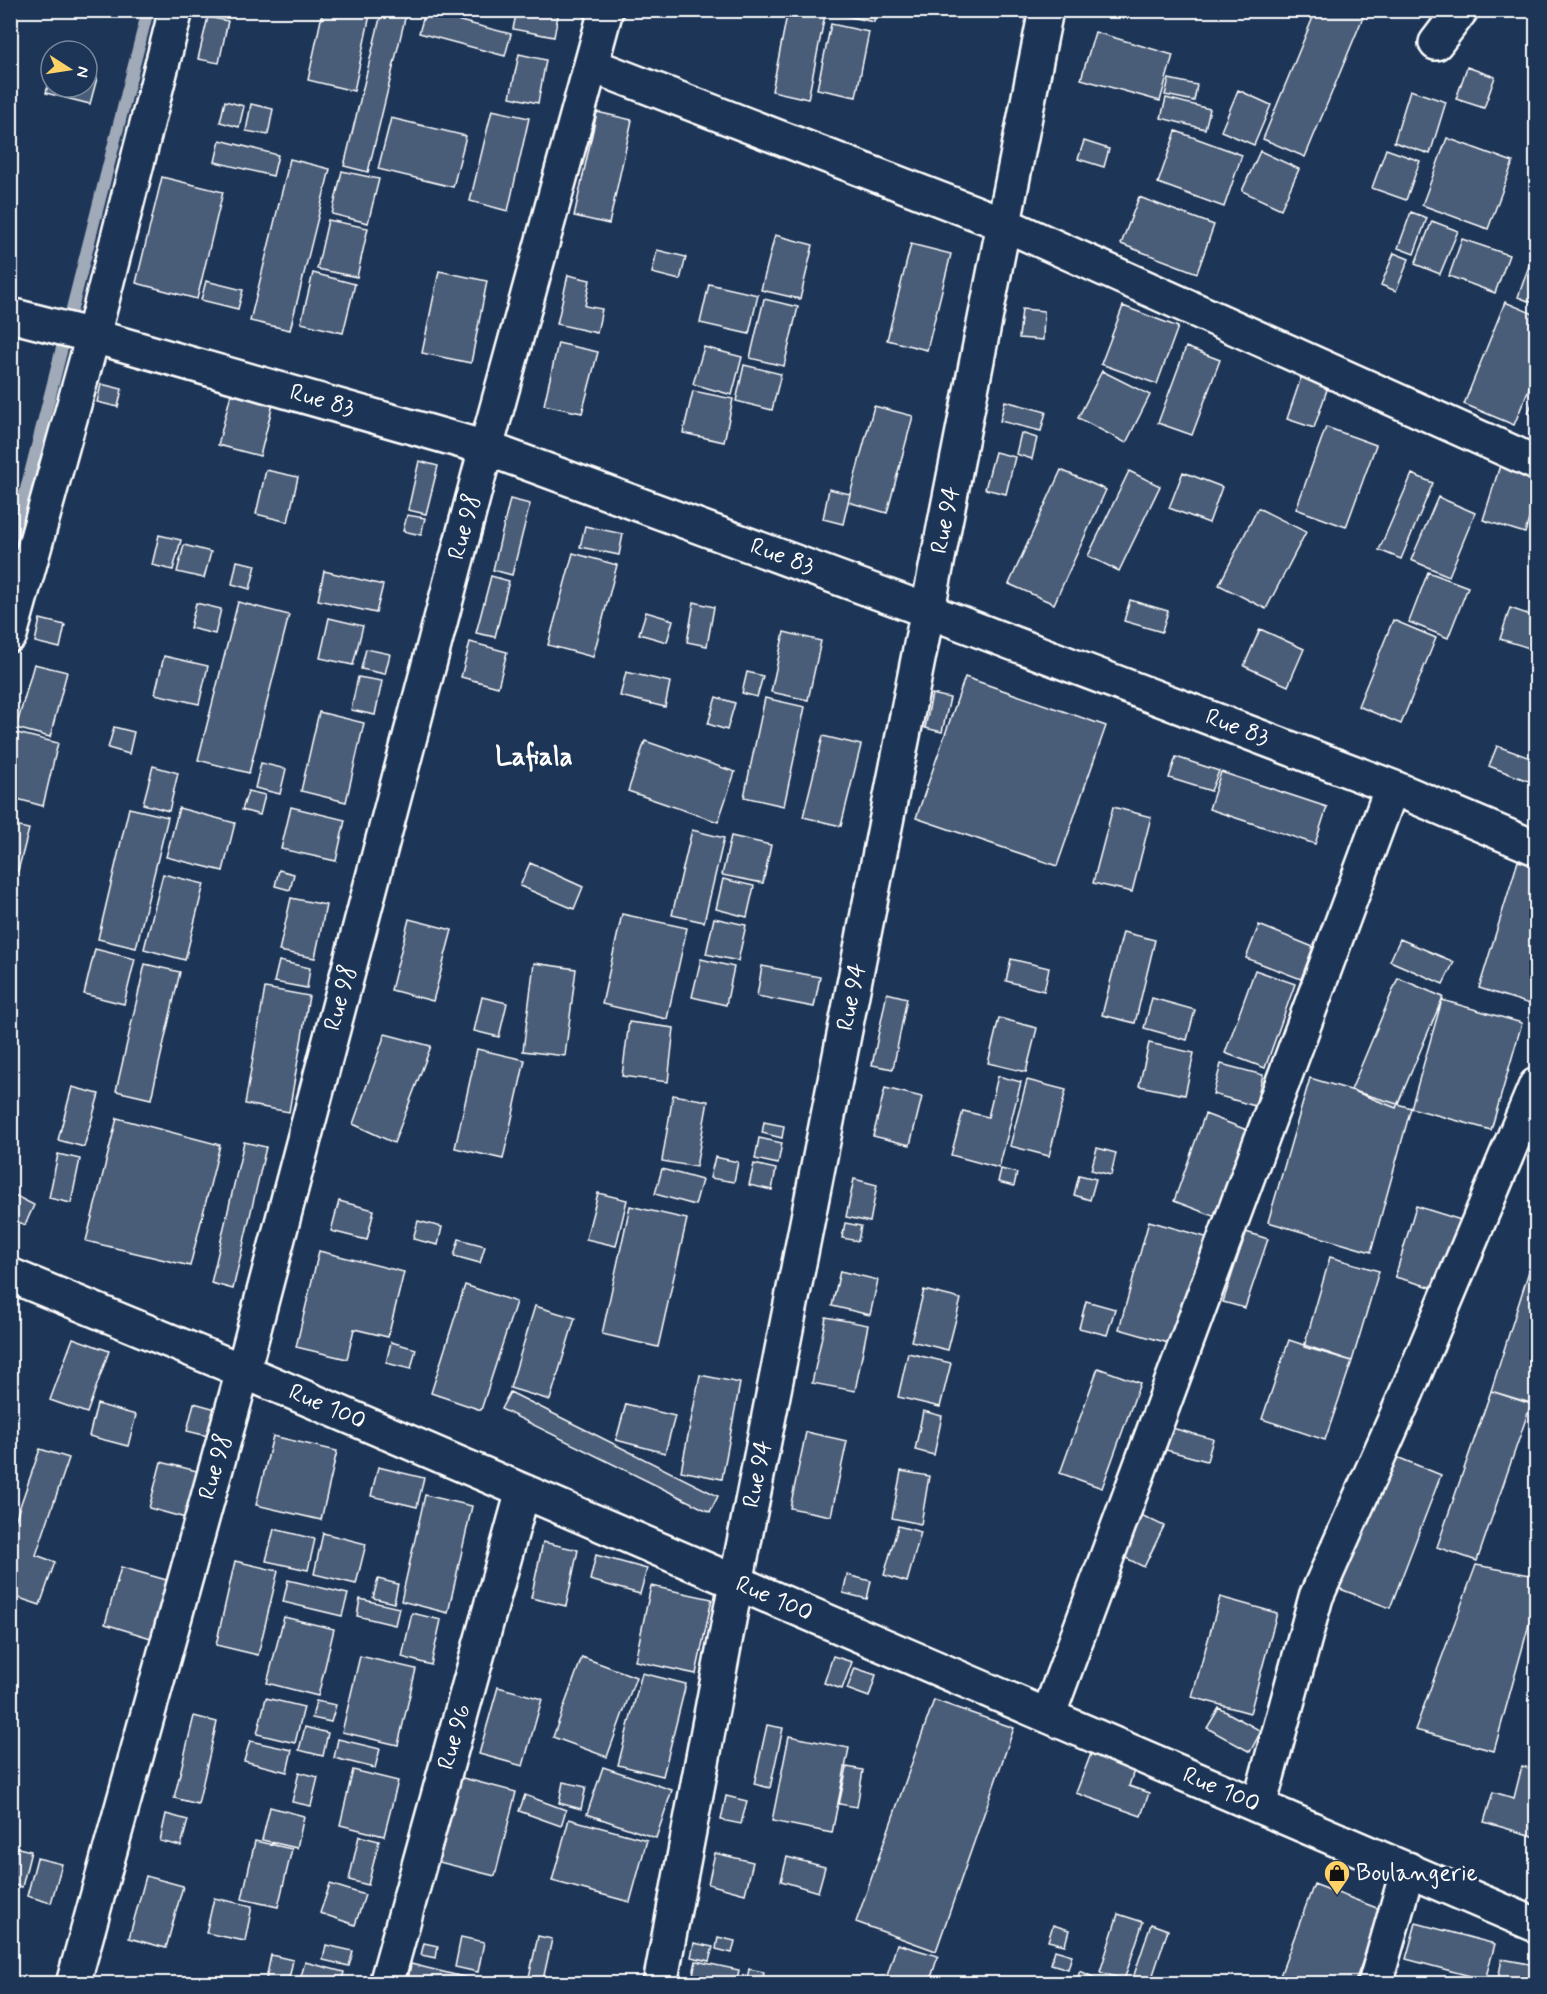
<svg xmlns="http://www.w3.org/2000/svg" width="1547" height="1994" font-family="Mynerve,sans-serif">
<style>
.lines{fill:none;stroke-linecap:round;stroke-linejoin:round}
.stream{stroke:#a0aab8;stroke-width:12}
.building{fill:#4a5d79;stroke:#fff;stroke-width:1.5}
.street-casing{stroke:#fff;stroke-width:38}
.street{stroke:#1d3557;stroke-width:33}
.labels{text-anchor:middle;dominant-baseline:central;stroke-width:6;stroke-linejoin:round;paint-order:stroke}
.street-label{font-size:24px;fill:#fff;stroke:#1d3557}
.poi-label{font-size:24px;fill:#fff;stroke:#1d3557;text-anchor:start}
.quarter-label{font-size:27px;font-weight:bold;fill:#fff;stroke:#1d3557}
</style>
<rect width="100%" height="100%" fill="#1d3557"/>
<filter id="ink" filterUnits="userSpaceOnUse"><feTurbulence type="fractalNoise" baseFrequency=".0167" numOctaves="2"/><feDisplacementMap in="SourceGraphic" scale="12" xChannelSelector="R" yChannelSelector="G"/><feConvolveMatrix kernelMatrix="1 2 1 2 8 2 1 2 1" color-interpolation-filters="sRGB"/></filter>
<g filter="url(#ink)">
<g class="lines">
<path class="stream" d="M10,552L148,10"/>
</g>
<path class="building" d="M10,10H16L10,35Z
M323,10H371L354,91L308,80Z
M382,10H407L368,172L344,166Z
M517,10H559L554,37L513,29Z
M788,10H826L808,99L772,91Z
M838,10H877L874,22L837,14Z
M1316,10H1366L1305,157L1263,139Z
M425,12L511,34L505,56L419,33Z
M208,17L228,21L219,63L198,59Z
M831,24L869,32L856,97L817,89Z
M1095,32L1173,55L1160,101L1081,79Z
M519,54L546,60L538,103L510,97Z
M1467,67L1495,77L1484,108L1456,99Z
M51,73V87H87V76L97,78L90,104L46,93Z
M1169,79L1197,85L1194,101L1165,95Z
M1238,90L1271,105L1254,145L1221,131Z
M1410,90L1446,102L1430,154L1394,142Z
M1166,98L1210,109L1205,129L1161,118Z
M225,101L244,106L239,127L220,122Z
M251,104L273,109L268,135L246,131Z
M492,110L529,118L508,211L470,201Z
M597,112L632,120L609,224L574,216Z
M391,118L466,136L453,187L378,169Z
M1176,131L1242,155L1224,207L1158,183Z
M1447,138L1513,162L1488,229L1422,205Z
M220,140L278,155L273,176L215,162Z
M1084,141L1109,149L1104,167L1078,159Z
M1386,149L1420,161L1406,200L1372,188Z
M1260,151L1299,169L1281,209L1242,191Z
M290,159L330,169L290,330L250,321Z
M342,171L379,179L368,223L332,214Z
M162,177L223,192L197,299L136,283Z
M1139,197L1214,225L1197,273L1121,244Z
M1411,212L1427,218L1414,254L1398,248Z
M328,220L368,228L357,277L317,269Z
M1432,221L1458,231L1440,274L1415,264Z
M775,235L813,245L800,299L761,290Z
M1462,239L1509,255L1495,293L1449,276Z
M911,244L951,254L927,350L887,340Z
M657,250L686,257L680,280L652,273Z
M1394,253L1409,259L1396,291L1381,285Z
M1530,263L1536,265V304L1518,297Z
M439,271L487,281L471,363L422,353Z
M313,273L355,284L343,333L301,323Z
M568,275L590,280L585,306L602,309L597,333L557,324Z
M206,281L243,290L238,309L201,300Z
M709,284L758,295L749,334L700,323Z
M764,299L798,307L784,366L750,358Z
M1505,302L1536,315V371L1514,425L1464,404Z
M1123,306L1178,327L1157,384L1101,364Z
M1022,309L1044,311L1043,340L1019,338Z
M558,343L598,352L582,413L544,405Z
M704,347L742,357L732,395L693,384Z
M1186,347L1220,360L1192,435L1158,423Z
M744,365L781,374L772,410L736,401Z
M1305,366L1332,375L1314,428L1287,419Z
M1102,371L1150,395L1126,443L1078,418Z
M101,384L122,389L118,407L97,402Z
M693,391L733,399L724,442L683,433Z
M231,394L273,404L260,456L218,445Z
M1536,394V417L1528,413Z
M1005,401L1046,412L1041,431L1000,421Z
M874,406L913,416L887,513L848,502Z
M1326,427L1376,445L1346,527L1296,509Z
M1021,433L1037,438L1032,459L1016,454Z
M995,452L1015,457L1006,494L985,489Z
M1502,459L1536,469V495L1525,533L1483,520Z
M419,461L438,466L426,514L408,510Z
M266,470L298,477L288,522L256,514Z
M1061,470L1106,490L1054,604L1009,584Z
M1129,471L1160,486L1119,571L1088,556Z
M1183,472L1222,487L1209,523L1169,508Z
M1412,474L1433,483L1401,559L1379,550Z
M829,489L850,494L843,524L823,519Z
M1438,497L1475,513L1449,576L1411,560Z
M510,499L530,504L512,575L493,570Z
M1258,508L1306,532L1266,609L1219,585Z
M407,515L425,518L421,535L403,531Z
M585,526L623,534L619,555L580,547Z
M159,535L181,540L173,570L152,565Z
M184,545L211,552L204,578L177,572Z
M573,553L617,565L593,657L548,645Z
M237,561L256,565L250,589L232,584Z
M324,571L383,585L376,613L318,600Z
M1428,572L1468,587L1448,638L1409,622Z
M491,576L509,581L495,637L476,633Z
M1130,600L1168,611L1162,632L1124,621Z
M238,602L289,615L249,773L198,760Z
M694,602L714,607L707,646L687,642Z
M196,603L221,609L215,634L190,628Z
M1510,608L1536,617V650L1500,639Z
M646,612L673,620L667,642L639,634Z
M329,618L363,626L353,665L320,658Z
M40,619L65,625L60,648L35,642Z
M1393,620L1436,638L1401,724L1358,706Z
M1260,629L1304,649L1288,686L1244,666Z
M784,632L821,641L808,700L771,692Z
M470,642L507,652L498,687L461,677Z
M366,649L390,654L385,674L361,669Z
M164,656L208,666L199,704L155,694Z
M34,664L67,672L50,737L16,728Z
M626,672L670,682L665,707L620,696Z
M747,672L763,676L757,697L742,693Z
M358,677L382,681L375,715L351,710Z
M965,677L1106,726L1057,866L916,818Z
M932,694L950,698L942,732L925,728Z
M716,697L735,703L727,730L708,724Z
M765,698L805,707L784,806L744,797Z
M319,712L364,723L346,802L301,791Z
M114,727L134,732L129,754L108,748Z
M13,732L58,743L43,806L10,797V744Z
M823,736L861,745L841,826L803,817Z
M645,741L735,772L718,822L628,791Z
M1497,746L1536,760V784L1489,766Z
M1176,757L1219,771L1211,791L1169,778Z
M261,763L286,769L280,794L255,788Z
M153,766L178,773L169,811L143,804Z
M1221,772L1327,807L1315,844L1209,809Z
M248,791L265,795L260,815L242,810Z
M291,807L345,820L336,861L281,849Z
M1113,807L1151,817L1132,892L1093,883Z
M129,808L168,817L136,948L98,939Z
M179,808L235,823L223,871L166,857Z
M10,825L29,829L18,871L10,869Z
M692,830L724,838L704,922L672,915Z
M731,836L771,845L763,883L722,875Z
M1518,861L1536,866V1006L1479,988Z
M530,863L583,887L574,909L520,886Z
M279,870L294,874L290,890L275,886Z
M163,874L204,884L185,960L144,949Z
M723,879L754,886L747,917L716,909Z
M291,898L326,905L315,958L279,951Z
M622,914L687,928L667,1019L602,1004Z
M714,918L746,925L738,961L706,954Z
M409,919L452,930L433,1001L391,990Z
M1259,925L1313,947L1301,979L1246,958Z
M1123,932L1155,940L1135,1023L1102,1015Z
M1400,939L1454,962L1443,984L1390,961Z
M95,949L135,959L124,1004L84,994Z
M701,959L734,967L726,1005L692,997Z
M1011,959L1049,968L1044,991L1006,981Z
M279,961L310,968L307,988L274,982Z
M534,963L576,969L565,1056L523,1051Z
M145,964L180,972L151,1099L116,1091Z
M762,966L820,977L814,1007L757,996Z
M1255,970L1295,984L1265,1068L1225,1053Z
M1398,978L1443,997L1396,1108L1351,1090Z
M265,988L309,996L289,1112L245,1104Z
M887,993L907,998L893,1069L872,1065Z
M482,997L507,1003L499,1037L474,1031Z
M1152,998L1195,1010L1187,1040L1144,1028Z
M1442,1000L1522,1023L1491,1130L1411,1108Z
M999,1018L1037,1028L1026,1072L988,1063Z
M629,1022L674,1028L668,1082L622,1076Z
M385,1034L431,1046L394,1143L353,1124Z
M1149,1043L1194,1053L1185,1095L1139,1086Z
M477,1049L525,1060L503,1159L455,1148Z
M1221,1064L1263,1075L1255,1106L1213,1094Z
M998,1076L1021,1082L999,1168L951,1155L963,1111L988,1117Z
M1310,1078L1411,1108L1371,1252L1268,1222Z
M1027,1080L1066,1090L1049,1156L1010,1146Z
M72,1087L99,1094L84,1147L58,1140Z
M885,1088L922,1097L910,1145L873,1136Z
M673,1095L708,1101L696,1167L662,1161Z
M1205,1114L1247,1130L1216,1217L1174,1201Z
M117,1118L220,1145L190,1266L86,1241Z
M764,1122L784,1126L782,1138L762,1133Z
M759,1138L782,1143L778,1164L755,1159Z
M244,1142L266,1147L233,1289L211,1283Z
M1097,1148L1116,1153L1111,1175L1091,1170Z
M58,1154L80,1159L71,1203L49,1198Z
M715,1157L738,1162L734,1182L710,1178Z
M754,1164L776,1169L772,1190L749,1185Z
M662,1169L702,1180L695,1205L655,1194Z
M1001,1169L1017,1173L1014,1186L998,1182Z
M1079,1175L1096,1179L1090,1200L1074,1195Z
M854,1179L877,1185L870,1222L846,1217Z
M10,1193L34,1205L25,1225L10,1218Z
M598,1193L627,1200L616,1246L586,1239Z
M339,1201L374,1210L367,1240L331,1231Z
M630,1206L687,1219L658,1347L602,1334Z
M1416,1206L1461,1220L1441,1290L1395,1277Z
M418,1221L442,1227L438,1245L413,1239Z
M1149,1221L1209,1238L1179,1346L1119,1329Z
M845,1223L861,1226L858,1241L842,1238Z
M1246,1232L1268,1239L1245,1308L1223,1302Z
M459,1239L485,1246L480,1263L454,1256Z
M1536,1249V1397L1534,1404L1491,1391Z
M319,1251L404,1272L388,1337L354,1329L347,1359L296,1347Z
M1330,1257L1379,1271L1352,1361L1304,1347Z
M840,1271L878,1280L870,1315L832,1306Z
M465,1285L516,1302L481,1410L431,1393Z
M924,1290L961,1299L948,1350L911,1341Z
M1086,1301L1115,1309L1107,1335L1079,1328Z
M535,1306L575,1318L550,1400L510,1388Z
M826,1317L868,1325L855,1391L812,1383Z
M73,1338L109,1351L87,1413L50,1400Z
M1289,1340L1352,1361L1325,1440L1262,1419Z
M391,1342L416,1349L411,1369L386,1363Z
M908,1353L951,1363L940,1407L898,1397Z
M1098,1368L1140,1383L1102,1488L1060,1473Z
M700,1375L740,1383L722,1479L681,1471Z
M1491,1391L1531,1404L1477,1561L1437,1547Z
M510,1392L718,1496L710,1512L501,1409Z
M194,1403L216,1409L208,1436L187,1431Z
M97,1404L136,1415L128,1446L89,1436Z
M626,1404L675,1416L665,1453L616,1440Z
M923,1411L942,1416L934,1455L915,1450Z
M1172,1428L1213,1439L1207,1461L1166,1450Z
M806,1432L847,1441L831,1516L790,1508Z
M273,1436L337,1451L321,1520L256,1505Z
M40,1449L69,1458L36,1555L55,1562L40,1605L10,1595V1535Z
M1387,1453L1441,1475L1390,1608L1335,1587Z
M161,1462L201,1472L189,1519L149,1508Z
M378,1467L424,1478L417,1507L371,1496Z
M901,1471L929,1476L921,1524L892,1518Z
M425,1495L472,1506L448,1613L401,1601Z
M1135,1512L1164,1526L1144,1567L1116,1553Z
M898,1526L921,1532L907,1582L884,1575Z
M274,1529L315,1539L308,1570L266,1561Z
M323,1533L366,1544L356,1584L314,1574Z
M543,1542L578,1550L566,1606L531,1598Z
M596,1555L647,1569L640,1594L590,1580Z
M235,1561L278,1571L258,1655L216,1645Z
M1476,1565L1536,1576V1599L1494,1751L1415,1730Z
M121,1567L170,1581L154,1639L105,1624Z
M847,1575L871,1581L867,1599L843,1593Z
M378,1579L398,1584L394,1603L373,1598Z
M288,1580L348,1594L342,1616L283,1602Z
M651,1586L712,1599L696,1674L635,1661Z
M1220,1597L1277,1613L1250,1713L1192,1697Z
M360,1599L399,1608L395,1625L357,1616Z
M412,1613L441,1620L431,1665L402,1657Z
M284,1617L334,1629L318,1696L267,1683Z
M360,1656L416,1669L398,1745L342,1732Z
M833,1656L852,1662L842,1689L824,1683Z
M582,1657L636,1677L607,1757L553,1737Z
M855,1668L876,1675L869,1697L847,1689Z
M642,1673L686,1684L663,1776L618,1765Z
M498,1687L542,1699L523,1766L479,1754Z
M266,1698L304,1707L295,1743L257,1734Z
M934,1700L1014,1728L936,1951L856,1922Z
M316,1701L336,1705L331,1722L312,1718Z
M1219,1708L1261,1731L1250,1752L1207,1728Z
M194,1716L217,1722L198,1804L174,1798Z
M767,1725L783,1728L770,1788L754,1784Z
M305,1727L328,1733L323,1756L299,1750Z
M789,1736L849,1748L832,1833L772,1821Z
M338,1739L380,1749L375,1768L334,1758Z
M250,1741L292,1750L287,1772L244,1761Z
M1092,1751L1135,1767L1129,1786L1149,1793L1141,1816L1076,1793Z
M1522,1766L1536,1770V1837L1484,1822L1493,1792L1514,1798Z
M603,1767L672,1790L656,1838L587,1814Z
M847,1767L863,1770L857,1807L839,1804Z
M353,1770L398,1781L384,1836L340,1825Z
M299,1772L318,1777L311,1806L292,1802Z
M459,1777L516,1792L495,1876L439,1862Z
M563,1782L586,1787L581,1809L559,1803Z
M525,1795L566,1810L561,1826L519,1811Z
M726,1796L747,1801L741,1824L721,1820Z
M270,1807L304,1816L297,1848L262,1840Z
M166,1814L188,1820L181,1846L160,1841Z
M569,1819L647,1840L630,1902L552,1881Z
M359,1836L379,1841L368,1885L349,1880Z
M255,1841L292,1849L278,1907L242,1899Z
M10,1846L31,1851L22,1887L10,1884Z
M715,1853L753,1862L745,1894L708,1884Z
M787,1857L825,1867L818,1892L781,1881Z
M37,1858L62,1864L51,1903L27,1896Z
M146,1876L183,1886L166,1948L129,1938Z
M330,1884L365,1895L355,1925L320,1913Z
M1314,1884L1382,1910L1354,1984H1277Z
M214,1898L252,1906L245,1941L206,1933Z
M1118,1914L1143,1922L1124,1980L1100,1972Z
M1416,1923L1495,1944L1485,1980L1406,1959Z
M1151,1924L1168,1930L1150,1984H1131Z
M1053,1925L1069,1930L1065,1945L1048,1941Z
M538,1936L552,1939L543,1980L529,1977Z
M461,1937L484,1942L478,1972L455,1967Z
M718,1937L735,1941L732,1953L716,1949Z
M424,1943L438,1946L436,1958L421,1955Z
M694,1943L713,1947L709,1961L691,1957Z
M897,1944L938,1956L929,1984H910L887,1976Z
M326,1945L353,1951L349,1966L323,1960Z
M1055,1950L1072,1955L1068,1969L1051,1964Z
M271,1955L293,1960L288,1984H265Z
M1502,1959L1535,1965L1532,1984H1497Z
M696,1961L739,1970L736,1984H691Z
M305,1962L344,1972L341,1984H299Z
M411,1964L480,1981L479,1984H407Z
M749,1969L764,1972L762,1984H746Z
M1080,1971L1108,1984H1075Z
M1163,1977L1188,1984H1161Z"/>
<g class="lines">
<g class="street-casing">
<path id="street" d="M1436,43L1461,10
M591,65L1004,224L1536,463
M10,315L93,336L486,448L928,611L1392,787L1536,848
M10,635L93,336L176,10
M10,1275L243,1371L1536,1925
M1048,1716L1392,787
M1259,1806L1316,1597L1404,1399L1536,1085
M73,1984L243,1371L486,448L606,10
M386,1984L523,1491
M660,1984L736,1583L1046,10
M1375,1984L1408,1869"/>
</g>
<use href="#street" class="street"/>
</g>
</g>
<defs>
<g id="shop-pin" transform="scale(1.35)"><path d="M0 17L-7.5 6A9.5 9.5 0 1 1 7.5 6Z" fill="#ffd166" stroke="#1d3557"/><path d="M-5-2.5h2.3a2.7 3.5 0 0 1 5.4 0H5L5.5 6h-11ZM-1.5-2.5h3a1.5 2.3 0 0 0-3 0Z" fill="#111"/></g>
</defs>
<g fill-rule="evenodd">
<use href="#shop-pin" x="1337" y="1873"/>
</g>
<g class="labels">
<g class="street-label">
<text transform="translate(322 401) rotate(16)">Rue 83</text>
<text transform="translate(946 520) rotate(-79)">Rue 94</text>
<text transform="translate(465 527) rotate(-75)">Rue 98</text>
<text transform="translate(782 557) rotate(20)">Rue 83</text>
<text transform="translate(1237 728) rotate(21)">Rue 83</text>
<text transform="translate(852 997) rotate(-79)">Rue 94</text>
<text transform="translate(341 998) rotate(-75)">Rue 98</text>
<text transform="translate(327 1407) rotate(23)">Rue 100</text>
<text transform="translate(216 1467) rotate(-74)">Rue 98</text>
<text transform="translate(758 1474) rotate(-79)">Rue 94</text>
<text transform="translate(774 1599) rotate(23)">Rue 100</text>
<text transform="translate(455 1737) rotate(-74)">Rue 96</text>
<text transform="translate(1221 1790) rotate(23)">Rue 100</text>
</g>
<g class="poi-label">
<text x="1356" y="1873">Boulangerie</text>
</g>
<g class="quarter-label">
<text x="534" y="757">Lafiala</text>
</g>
</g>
<rect width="1547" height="1994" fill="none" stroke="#1d3557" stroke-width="36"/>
<rect x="18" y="18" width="1511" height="1958" fill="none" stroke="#fff" stroke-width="2" filter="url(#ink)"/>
<g transform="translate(69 69) rotate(102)"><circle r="28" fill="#1d3557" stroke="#77869a" stroke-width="1.5"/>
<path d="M0-4.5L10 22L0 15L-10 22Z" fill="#ffd166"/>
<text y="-9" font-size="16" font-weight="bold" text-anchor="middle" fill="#ffffff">N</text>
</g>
</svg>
